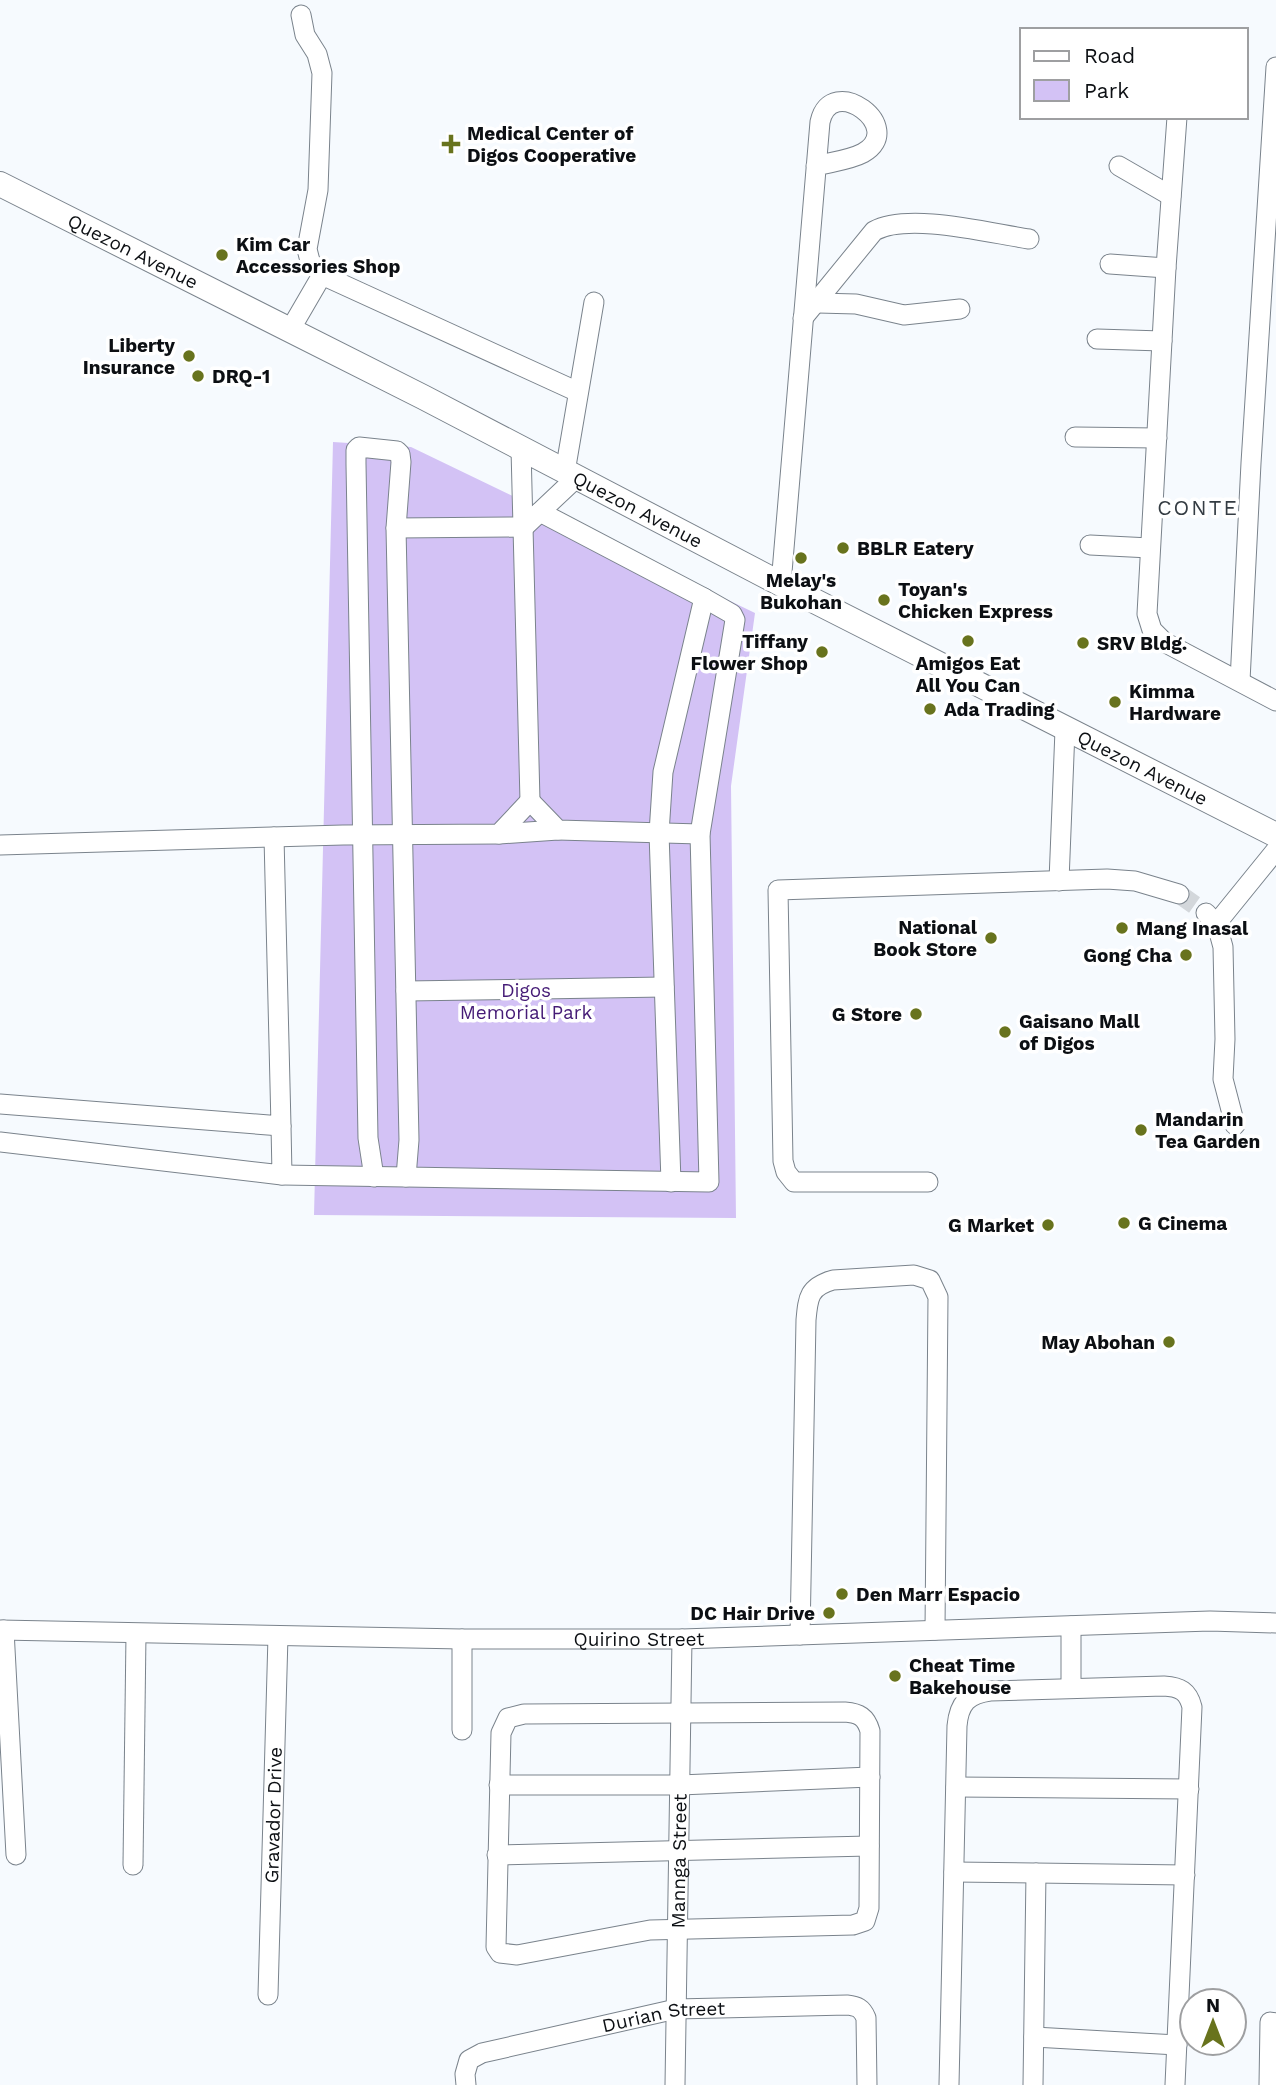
<svg xmlns="http://www.w3.org/2000/svg" width="1276" height="2085" font-family="'Work Sans',sans-serif">
<style>
.green{fill:#d3c2f5}
.lines{fill:none;stroke-linecap:round;stroke-linejoin:round}
.minor-tunnel{stroke:#d3d7db;stroke-width:19;stroke-dasharray:19 10;stroke-linecap:butt}
.minor-casing{stroke:#7a838c;stroke-width:21}
.major-casing{stroke:#7a838c;stroke-width:26}
.minor{stroke:#fff;stroke-width:19}
.major{stroke:#fff;stroke-width:24}
.poi-dot{fill:#68731d;stroke:#fff;stroke-width:2.5}
.labels{text-anchor:middle;dominant-baseline:central;stroke-width:7;stroke-linejoin:round;paint-order:stroke}
.poi-label{font-size:19px;font-weight:bold;fill:#0c0f13;stroke:#fff;text-anchor:start}
.street-label{font-size:19px;fill:#0c0f13;stroke:#fff}
.park-label{font-size:19px;fill:#451b76;stroke:#fff}
.neighbourhood-label{font-size:21px;letter-spacing:2px;fill:#343c43;stroke:#fff}
</style>
<rect width="100%" height="100%" fill="#f6fafe"/>
<path class="green" d="M333,442L411,447L755,613L731,786L736,1218L314,1215Z"/>
<g class="lines">
<path class="minor-tunnel" d="M1179,894L1206,913"/>
<g class="minor-casing">
<g id="minor">
<path d="M301,15L305,35L317,54L322,73L318,190L307,249L310,261L322,275L578,392"/>
<path d="M1177,117L1166,268L1147,614L1152,630L1164,642L1276,701"/>
<path d="M1119,166L1171,196"/>
<path d="M1110,264L1166,268"/>
<path d="M818,303L856,304L904,315L960,309"/>
<path d="M803,318L874,231C908,212 989,233 1029,239"/>
<path d="M290,330L322,275"/>
<path d="M1097,339L1162,341"/>
<path d="M1075,437L1157,438"/>
<path d="M521,449L530,801"/>
<path d="M565,472L594,302"/>
<path d="M396,528L524,527L576,478"/>
<path d="M1090,545L1150,548"/>
<path d="M781,584L820,122C831,71 908,128 863,153C850,160 831,162 816,166"/>
<path d="M1240,681L1251,463L1276,67"/>
<path d="M499,834L558,830"/>
<path d="M0,845L343,835L499,834L530,801L558,830L700,834"/>
<path d="M1059,881L1065,730"/>
<path d="M1206,913L1217,925L1223,947L1225,1039L1223,1079L1235,1125"/>
<path d="M1216,924L1276,850"/>
<path d="M406,991L664,987"/>
<path d="M0,1104L281,1126L274,837"/>
<path d="M0,1142L282,1175L281,1126"/>
<path d="M282,1175L406,1177"/>
<path d="M374,1177L368,1138L356,464V450L359,447L397,451L400,454L401,462L396,528L409,1140L406,1177L709,1182L700,834L735,620L732,614L704,598L540,512"/>
<path d="M671,1182L659,833L663,772L704,598"/>
<path d="M928,1182H794L786,1172L783,1161L778,890L1107,879L1135,881L1179,894"/>
<path d="M1071,1626V1688"/>
<path id="s1" d="M0,1630L462,1639H682L1210,1621L1276,1623"/>
<path d="M4,1630L16,1855"/>
<path d="M800,1635L806,1320C808,1297 809,1287 833,1280L914,1275L930,1280L938,1297L935,1630"/>
<path d="M845,1712C859,1713 866,1717 870,1731L869,1908L865,1921L853,1925L650,1930L517,1955L500,1953L496,1947L501,1733L508,1718L524,1714Z"/>
<path d="M462,1730V1639"/>
<path d="M499,1785H680L870,1777"/>
<path d="M956,1787L1189,1789"/>
<path d="M497,1855L869,1846"/>
<path d="M133,1865L136,1634"/>
<path d="M954,1872L1185,1875"/>
<path id="s2" d="M268,1995L278,1636"/>
<path d="M1034,2037L1177,2045"/>
<path id="s3" d="M466,2085L465,2074L469,2060L482,2053L676,2009L847,2005C857,2006 862,2008 866,2018L867,2085"/>
<path id="s4" d="M675,2085L682,1639"/>
<path d="M949,2085L957,1726C959,1703 968,1694 990,1691L1164,1686C1180,1687 1188,1691 1192,1707L1175,2085"/>
<path d="M1033,2085L1036,1873"/>
<path d="M1269,2085L1270,2022L1276,2023"/>
</g>
</g>
<g class="major-casing">
<g id="major">
<path id="s5" d="M0,184L423,397L781,584L1276,835"/>
</g>
</g>
<use href="#minor" class="minor"/>
<use href="#major" class="major"/>
</g>
<g class="poi-dot">
<path d="M447.5 133.5h7v7h7v7h-7v7h-7v-7h-7v-7h7z"/>
<circle cx="222" cy="255" r="7"/>
<circle cx="189" cy="356" r="7"/>
<circle cx="198" cy="376" r="7"/>
<circle cx="843" cy="548" r="7"/>
<circle cx="801" cy="558" r="7"/>
<circle cx="884" cy="600" r="7"/>
<circle cx="968" cy="641" r="7"/>
<circle cx="1083" cy="643" r="7"/>
<circle cx="822" cy="652" r="7"/>
<circle cx="1115" cy="702" r="7"/>
<circle cx="930" cy="709" r="7"/>
<circle cx="1122" cy="928" r="7"/>
<circle cx="991" cy="938" r="7"/>
<circle cx="1186" cy="955" r="7"/>
<circle cx="916" cy="1014" r="7"/>
<circle cx="1005" cy="1032" r="7"/>
<circle cx="1141" cy="1130" r="7"/>
<circle cx="1124" cy="1223" r="7"/>
<circle cx="1048" cy="1225" r="7"/>
<circle cx="1169" cy="1342" r="7"/>
<circle cx="842" cy="1594" r="7"/>
<circle cx="829" cy="1613" r="7"/>
<circle cx="895" cy="1676" r="7"/>
</g>
<g class="labels">
<g class="poi-label">
<text x="467" y="133">Medical Center of<tspan x="467" dy="22">Digos Cooperative</tspan></text>
<text x="236" y="244">Kim Car<tspan x="236" dy="22">Accessories Shop</tspan></text>
<text x="175" y="345" text-anchor="end">Liberty<tspan x="175" dy="22">Insurance</tspan></text>
<text x="212" y="376">DRQ-1</text>
<text x="857" y="548">BBLR Eatery</text>
<text x="801" y="580" text-anchor="middle">Melay's<tspan x="801" dy="22">Bukohan</tspan></text>
<text x="898" y="589">Toyan's<tspan x="898" dy="22">Chicken Express</tspan></text>
<text x="808" y="641" text-anchor="end">Tiffany<tspan x="808" dy="22">Flower Shop</tspan></text>
<text x="1097" y="643">SRV Bldg.</text>
<text x="968" y="663" text-anchor="middle">Amigos Eat<tspan x="968" dy="22">All You Can</tspan></text>
<text x="1129" y="691">Kimma<tspan x="1129" dy="22">Hardware</tspan></text>
<text x="944" y="709">Ada Trading</text>
<text x="977" y="927" text-anchor="end">National<tspan x="977" dy="22">Book Store</tspan></text>
<text x="1136" y="928">Mang Inasal</text>
<text x="1172" y="955" text-anchor="end">Gong Cha</text>
<text x="902" y="1014" text-anchor="end">G Store</text>
<text x="1019" y="1021">Gaisano Mall<tspan x="1019" dy="22">of Digos</tspan></text>
<text x="1155" y="1119">Mandarin<tspan x="1155" dy="22">Tea Garden</tspan></text>
<text x="1138" y="1223">G Cinema</text>
<text x="1034" y="1225" text-anchor="end">G Market</text>
<text x="1155" y="1342" text-anchor="end">May Abohan</text>
<text x="856" y="1594">Den Marr Espacio</text>
<text x="815" y="1613" text-anchor="end">DC Hair Drive</text>
<text x="909" y="1665">Cheat Time<tspan x="909" dy="22">Bakehouse</tspan></text>
</g>
<g class="street-label">
<text stroke="none"><textPath href="#s5" startOffset="149">Quezon Avenue</textPath></text>
<text stroke="none"><textPath href="#s5" startOffset="716">Quezon Avenue</textPath></text>
<text stroke="none"><textPath href="#s5" startOffset="1283">Quezon Avenue</textPath></text>
<text stroke="none"><textPath href="#s1" startOffset="639">Quirino Street</textPath></text>
<text stroke="none"><textPath href="#s2" startOffset="180">Gravador Drive</textPath></text>
<text stroke="none"><textPath href="#s4" startOffset="224">Mannga Street</textPath></text>
<text stroke="none"><textPath href="#s3" startOffset="226">Durian Street</textPath></text>
</g>
<g class="park-label">
<text x="526" y="990">Digos<tspan x="526" dy="22">Memorial Park</tspan></text>
</g>
<g class="neighbourhood-label">
<text x="1198" y="507">CONTE</text>
</g>
</g>
<rect x="1020" y="28" width="228" height="91" fill="#ffffff" stroke="#9e9fa1" stroke-width="2"/>
<rect x="1034" y="51" width="35" height="10" fill="#ffffff" stroke="#9e9fa1" stroke-width="2"/>
<text x="1084" y="63" font-size="21" fill="#0c0f13">Road</text>
<rect x="1034" y="80" width="35" height="21" fill="#d3c2f5" stroke="#9e9fa1" stroke-width="2"/>
<text x="1084" y="98" font-size="21" fill="#0c0f13">Park</text>
<g transform="translate(1213 2022)"><circle r="33" fill="#ffffff" stroke="#9e9fa1" stroke-width="2"/>
<path d="M0-5L12 26L0 18L-12 26Z" fill="#68731d"/>
<text y="-10" font-size="19" font-weight="bold" text-anchor="middle" fill="#0c0f13">N</text>
</g>
</svg>
